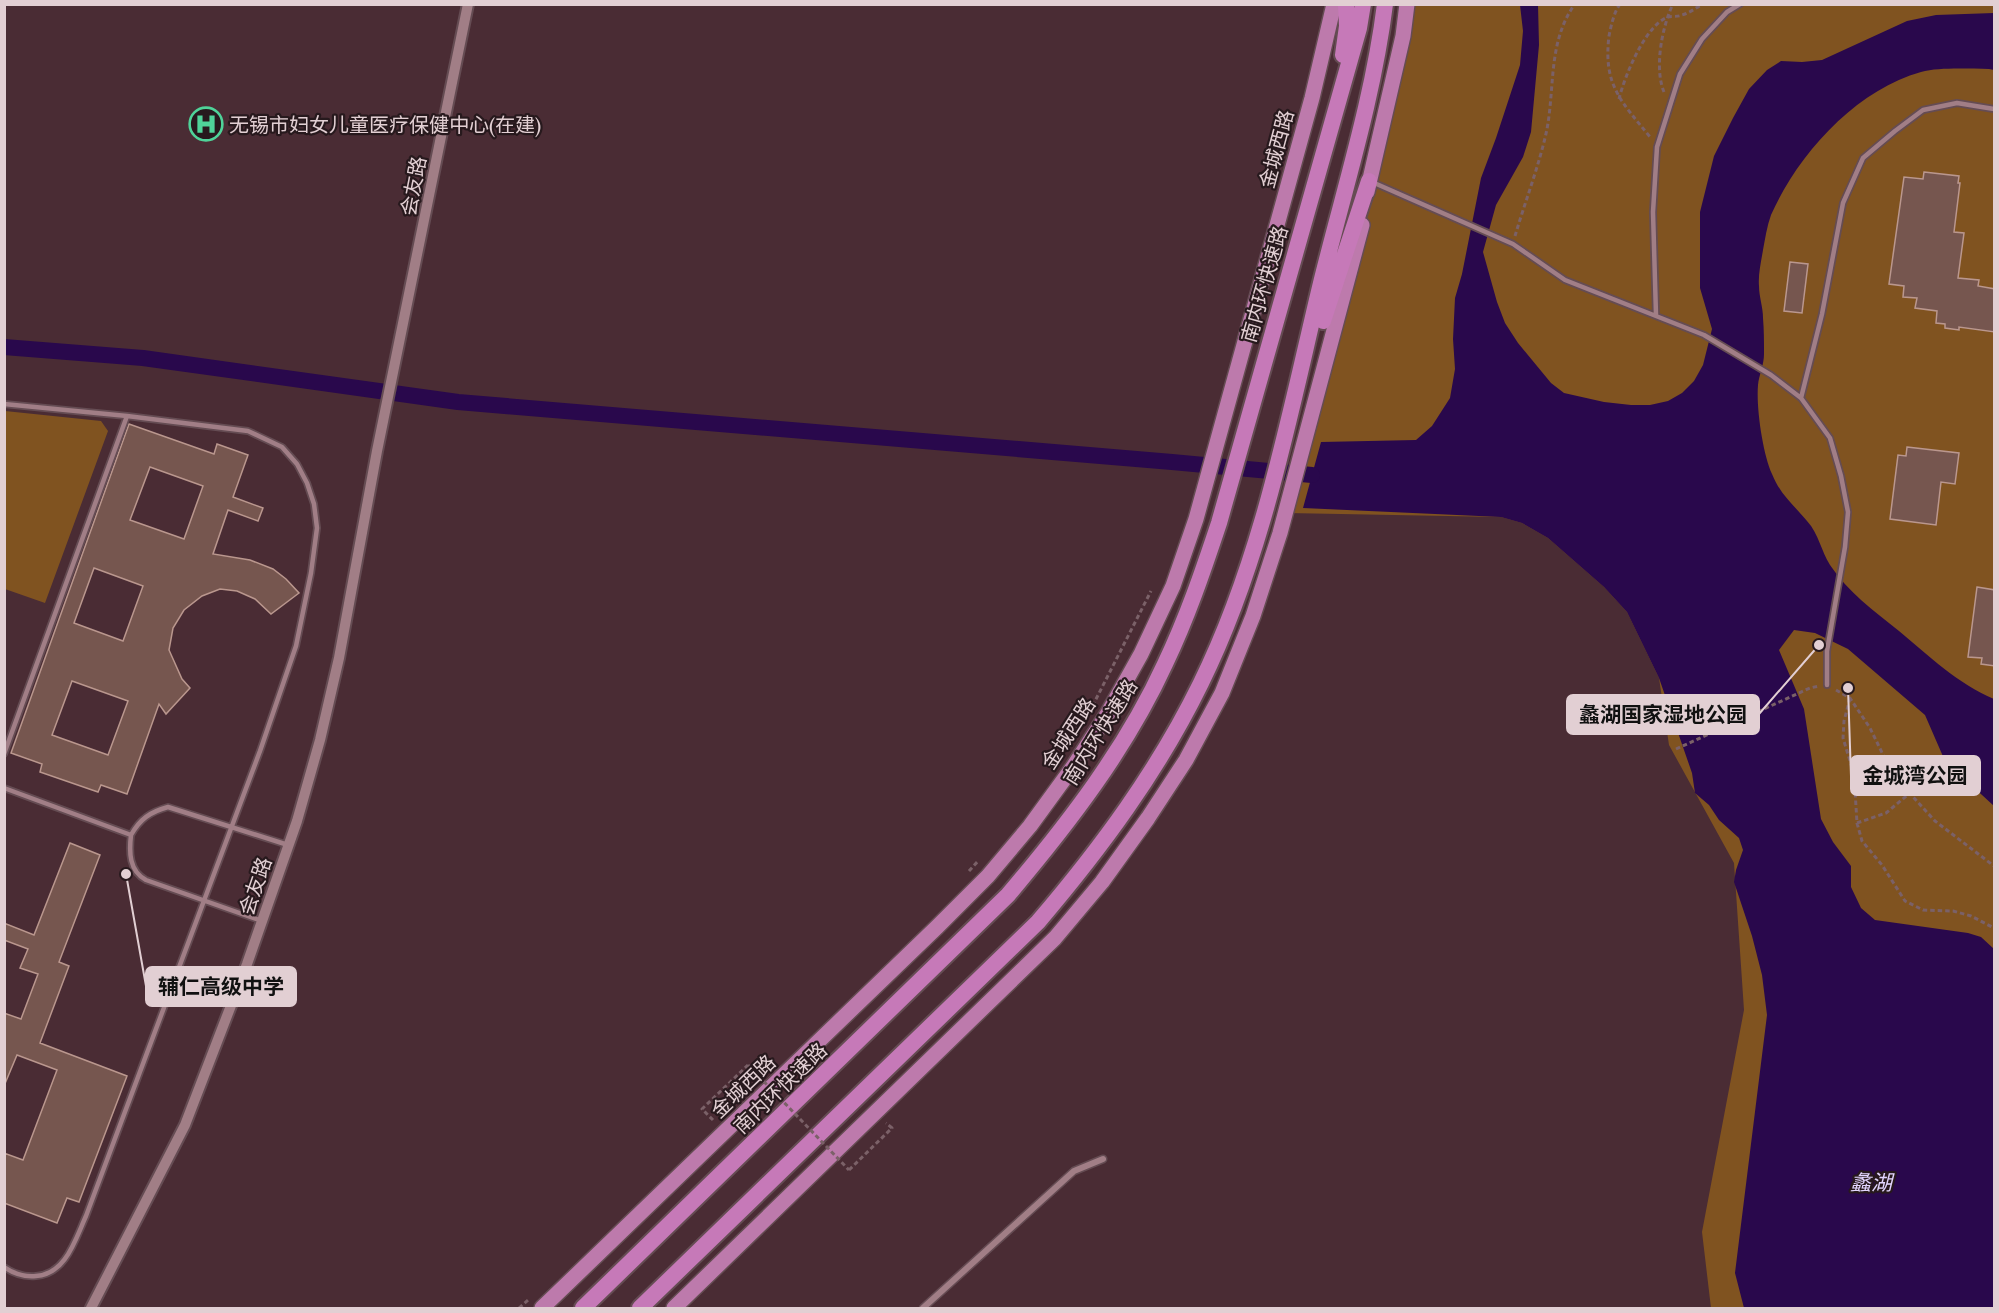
<svg xmlns="http://www.w3.org/2000/svg" width="1999" height="1313" font-family="Lora,'Noto Sans SC',serif">
<style>
.green{fill:#805320}
.water{fill:#29084c}
.lines{fill:none;stroke-linecap:round;stroke-linejoin:round}
.canal{stroke:#29084c;stroke-width:16}
.building{fill:#76564f;stroke:#ba978e;stroke-width:1.5;fill-rule:evenodd}
.service-casing{stroke:#654c53;stroke-width:8}
.minor-casing{stroke:#654c53;stroke-width:9}
.tertiary-casing{stroke:#654c53;stroke-width:14}
.primary-casing{stroke:#654c53;stroke-width:18}
.trunk-casing{stroke:#654c53;stroke-width:20}
.path{stroke:#7b6168;stroke-width:3;stroke-dasharray:4.5 3;stroke-linecap:butt}
.service{stroke:#a17e86;stroke-width:4.5}
.minor{stroke:#a17e86;stroke-width:6}
.tertiary{stroke:#a17e86;stroke-width:10}
.primary{stroke:#bd7aac;stroke-width:15}
.trunk{stroke:#c679b8;stroke-width:16}
.path-bridge{stroke:#7b6168;stroke-width:3;stroke-dasharray:4.5 3;stroke-linecap:butt}
.labels{text-anchor:middle;dominant-baseline:central;stroke-width:4.5;stroke-linejoin:round;paint-order:stroke}
.poi-label{font-size:20px;fill:#e2cfd3;stroke:#27191d;text-anchor:start}
.street-label{font-size:20px;fill:#e2cfd3;stroke:#27191d}
.water-label{font-size:21px;font-style:italic;fill:#e2d5fe;stroke:#27191d}
.leader{fill:none;stroke:#e2cfd3;stroke-width:2}
.callout-dot{fill:#e2cfd3;stroke:#27191d;stroke-width:2}
.callout{fill:#e2cfd3;stroke:#e2cfd3;stroke-width:2}
.callout-label{font-size:21px;text-anchor:middle;font-weight:bold;fill:#111}
</style>
<rect width="100%" height="100%" fill="#4a2c34"/>
<path class="green" d="M1415,5H1994V1308H1711L1702,1232L1744,1010L1734,863L1669,745L1659,678L1627,612L1604,587L1548,538L1522,523L1501,517L1287,513L1413,21Z
M5,411L101,421L108,431L45,603L5,589Z"/>
<path class="water" d="M1520,5H1538L1539,45L1531,132L1523,157L1496,205L1483,252L1497,302L1505,323L1518,343L1551,383L1564,393L1604,402L1631,405H1650L1668,401L1682,393L1694,381L1703,365L1712,329L1700,288V212L1714,156L1733,118L1749,89L1767,70L1781,61L1802,62L1822,60L1907,21L1936,15L1994,13V70L1989,69C1969,69 1940,67 1921,72C1856,90 1798,154 1771,215C1767,226 1765,239 1763,250C1761,262 1758,275 1759,286C1759,297 1763,307 1763,318C1764,330 1764,342 1764,354C1764,365 1759,375 1758,385C1756,408 1763,454 1772,474C1781,496 1793,504 1807,521C1819,534 1821,551 1830,565C1848,592 1874,611 1899,631C1929,656 1958,684 1994,699V806L1945,761L1925,715L1848,649L1815,633L1794,630L1779,650L1804,709L1821,819L1833,842L1851,866V887L1861,908L1875,920L1968,933L1981,937L1994,949V1308H1744L1735,1273L1767,1015L1762,975L1752,936L1734,882L1736,870L1743,850L1739,838L1719,820L1709,805L1695,793L1692,773L1659,678L1627,612L1604,587L1548,538L1522,523L1501,517L1303,508L1321,442L1416,440L1432,426L1450,398L1455,369L1453,339L1455,298L1462,274L1481,178L1496,138L1520,65L1523,31Z"/>
<g class="lines">
<path class="canal" d="M4,347L143,358L458,402L1172,462L1312,475"/>
</g>
<path class="building" d="M1924,172L1959,176L1958,183H1960L1954,232L1964,233L1958,278L1979,280L1978,286L1995,289V332L1959,327V330L1945,328V324L1936,323L1937,311L1915,308L1917,298L1903,297L1904,286L1889,284L1904,177L1923,179Z
M1790,262L1808,264L1802,313L1784,311Z
M129,424L214,454L217,444L248,455L233,497L263,508L258,521L228,510L213,554L250,560L273,569L286,579L299,593L271,614L255,599L237,591L220,589L202,596L184,610L173,628L169,650L182,679L190,688L166,714L159,704L127,794L101,785L98,792L40,772L42,764L11,753ZM150,467L203,486L184,539L130,520ZM94,568L143,586L123,641L74,623ZM72,681L128,701L108,755L52,735Z
M1907,447L1959,453L1955,484L1941,482L1936,525L1890,519L1898,455L1906,456Z
M1977,587L1995,590V666L1981,664L1982,658L1968,657Z
M70,843L100,855L59,962L69,966L40,1043L127,1076L79,1202L67,1198L57,1223L4,1203V1153L23,1160L57,1070L17,1055L4,1086V1013L21,1019L38,974L20,968L28,949L4,940V923L34,935Z"/>
<g class="lines">
<g class="service-casing">
<path id="service" d="M1372,182L1513,244L1565,280L1704,335L1771,375L1801,398L1830,438L1841,476L1848,512L1845,547L1827,651V685
M1656,315L1653,212L1657,147L1680,74L1702,39L1727,12L1740,4
M1801,398L1822,314L1843,203L1863,158L1895,131L1923,110L1957,103L1994,109
M4,404L127,416
M4,754L127,416L248,431L282,447L297,464L307,483L314,504L317,528L311,573L296,646L260,751L86,1216C75,1240 66,1274 36,1276C25,1277 14,1274 4,1267
M4,788L131,835C129,852 129,871 146,880L262,921
M131,835C140,819 150,812 168,807L288,845"/>
</g>
<g class="minor-casing">
<path id="minor" d="M923,1308L1074,1171L1103,1159"/>
</g>
<g class="tertiary-casing">
<path id="tertiary" d="M91,1308L185,1125L247,964L297,821L320,740L339,658L377,451L468,4"/>
</g>
<g class="primary-casing">
<path id="primary" d="M1367,192L1403,36L1407,4
M542,1308L937,927L988,876L1030,826L1073,767L1108,713L1141,654L1173,586L1196,519L1312,98L1334,4
M674,1308L1055,938L1102,882L1148,818L1186,760L1222,693L1253,616L1280,533L1362,225"/>
</g>
<g class="trunk-casing">
<path id="trunk" d="M1343,55L1347,26L1346,4
M1323,321L1369,181
M583,1308L1008,895C1068,824 1126,749 1165,664C1187,618 1203,571 1219,523L1359,28L1363,4
M640,1308L1038,922C1101,848 1158,771 1201,683C1262,559 1288,421 1320,287C1343,193 1373,100 1385,4"/>
</g>
<path class="path" d="M1620,4C1614,12 1611,26 1609,36C1603,85 1621,101 1650,137
M1664,92C1654,68 1662,27 1673,4
M1619,99C1624,78 1645,25 1668,17C1672,16 1678,17 1682,15C1689,13 1696,8 1703,4
M1515,236C1525,202 1540,163 1547,129C1555,86 1548,41 1575,4
M1836,690L1850,698L1870,728L1893,775L1935,821L1994,866
M1850,698L1844,721L1843,738L1854,774L1857,823L1862,841L1882,865L1905,901L1923,910L1953,911L1971,916L1994,928
M1076,731L1093,705L1151,591
M1676,749L1810,688L1819,686
M1857,823L1886,813L1910,793
M969,871L979,860
M713,1120L702,1109L748,1065
M849,1170L892,1128L886,1123
M519,1308L528,1300"/>
<use href="#service" class="service"/>
<use href="#minor" class="minor"/>
<use href="#tertiary" class="tertiary"/>
<use href="#primary" class="primary"/>
<use href="#trunk" class="trunk"/>
<path class="path-bridge" d="M748,1065L849,1170"/>
</g>
<defs>
<g id="hospital-ring" transform="scale(1.725)"><circle r="9.5" fill="#27191d" stroke="#4fd399" stroke-width="1.5"/><path d="M-5-5h3v3.5h4V-5h3V5h-3V1.5h-4V5h-3Z" fill="#4fd399"/></g>
</defs>
<g fill-rule="evenodd">
<use href="#hospital-ring" x="206" y="124"/>
</g>
<g class="labels">
<g class="poi-label">
<text x="229" y="124">无锡市妇女儿童医疗保健中心(在建)</text>
</g>
<g class="street-label">
<text transform="translate(1276 149) rotate(-75)">金城西路</text>
<text transform="translate(413 186) rotate(-79)">会友路</text>
<text transform="translate(1264 284) rotate(-74)">南内环快速路</text>
<text transform="translate(1100 732) rotate(-58)">南内环快速路</text>
<text transform="translate(1068 733) rotate(-57)">金城西路</text>
<text transform="translate(255 886) rotate(-71)">会友路</text>
<text transform="translate(743 1086) rotate(-44)">金城西路</text>
<text transform="translate(780 1088) rotate(-44)">南内环快速路</text>
</g>
<g class="water-label">
<text x="1871" y="1182">蠡湖</text>
</g>
</g>
<path class="leader" d="M1819 645L1759 714M1848 688L1851 776M126 874L146 986"/>
<g class="callout-dot">
<circle cx="1819" cy="645" r="6"/>
<circle cx="1848" cy="688" r="6"/>
<circle cx="126" cy="874" r="6"/>
</g>
<g class="callout">
<rect x="1567" y="695" width="192" height="39" rx="6"/>
<rect x="1851" y="756" width="129" height="39" rx="6"/>
<rect x="146" y="967" width="150" height="39" rx="6"/>
</g>
<g class="callout-label">
<text x="1663" y="722">蠡湖国家湿地公园</text>
<text x="1915" y="783">金城湾公园</text>
<text x="221" y="994">辅仁高级中学</text>
</g>
<rect width="1999" height="1313" fill="none" stroke="#e2cfd3" stroke-width="12"/>
</svg>
